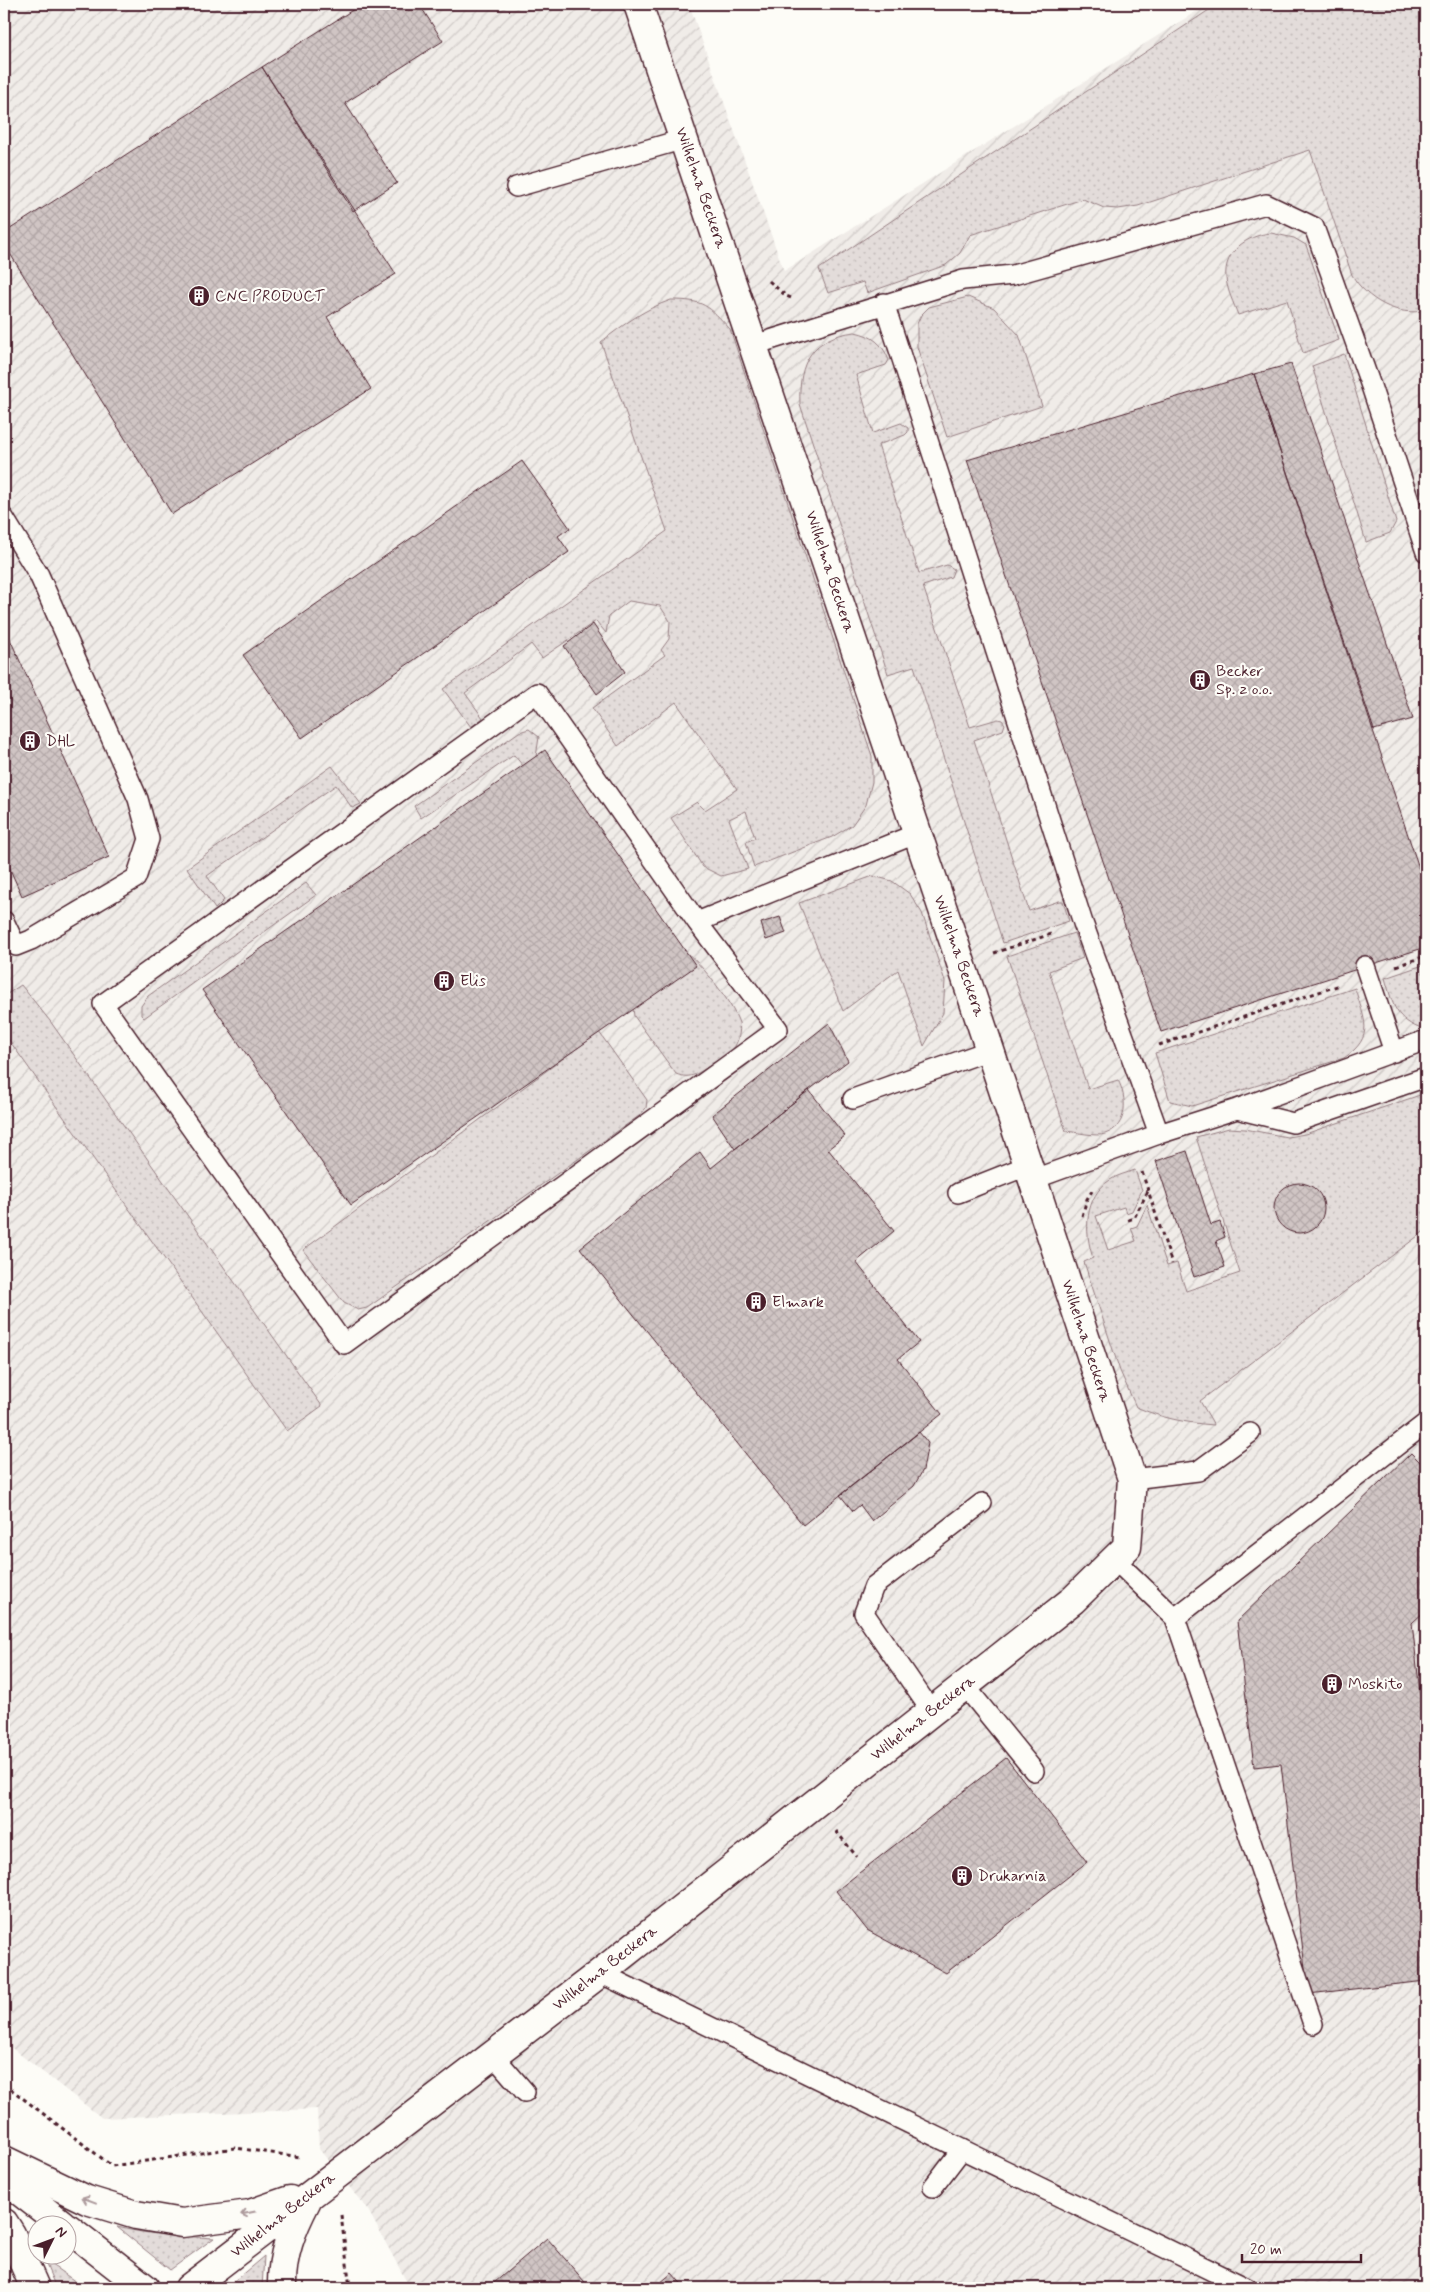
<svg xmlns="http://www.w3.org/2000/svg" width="1430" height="2292" font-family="Mynerve,sans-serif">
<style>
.industrial{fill:url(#industrial-furrows)}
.grass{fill:url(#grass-dots);stroke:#967e82}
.building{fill:url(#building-cross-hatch);stroke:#4a1f2b}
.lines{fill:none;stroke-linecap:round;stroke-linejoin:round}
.service-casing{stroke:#4a1f2b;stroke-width:22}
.minor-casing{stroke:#4a1f2b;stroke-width:31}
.secondary-casing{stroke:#4a1f2b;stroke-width:31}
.path{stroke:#4a1f2b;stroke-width:3;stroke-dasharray:4 4;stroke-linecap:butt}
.service{stroke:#fdfcf7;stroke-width:19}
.minor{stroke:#fdfcf7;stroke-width:28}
.secondary{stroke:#fdfcf7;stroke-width:28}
.oneway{stroke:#ac999b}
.labels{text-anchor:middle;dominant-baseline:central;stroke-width:4.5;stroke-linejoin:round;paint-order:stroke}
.street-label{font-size:16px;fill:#4a1f2b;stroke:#fdfcf7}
.poi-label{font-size:16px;fill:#4a1f2b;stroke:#fdfcf7;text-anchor:start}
</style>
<defs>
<pattern id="industrial-furrows" width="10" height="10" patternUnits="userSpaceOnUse" patternTransform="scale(1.25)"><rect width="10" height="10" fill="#f0ece8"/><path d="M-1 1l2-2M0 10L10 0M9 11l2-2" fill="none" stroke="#cfcac7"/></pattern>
<pattern id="grass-dots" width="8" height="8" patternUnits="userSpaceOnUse" patternTransform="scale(1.25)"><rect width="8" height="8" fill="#e3dcda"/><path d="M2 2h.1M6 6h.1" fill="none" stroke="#c4bcbb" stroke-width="1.8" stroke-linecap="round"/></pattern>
<pattern id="building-cross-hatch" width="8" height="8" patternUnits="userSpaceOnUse" patternTransform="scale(1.25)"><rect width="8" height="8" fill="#d0c5c4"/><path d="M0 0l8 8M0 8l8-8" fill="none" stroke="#b4a9a9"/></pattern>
</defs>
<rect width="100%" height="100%" fill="#fdfcf7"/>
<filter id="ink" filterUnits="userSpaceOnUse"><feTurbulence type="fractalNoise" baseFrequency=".02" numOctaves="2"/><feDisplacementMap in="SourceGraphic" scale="10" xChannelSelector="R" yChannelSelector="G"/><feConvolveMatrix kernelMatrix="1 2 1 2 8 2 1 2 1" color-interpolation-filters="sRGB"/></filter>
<g filter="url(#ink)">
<path class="industrial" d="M4,4H689L784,271L1208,4H1426V2288H410L368,2210L319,2149L317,2109L102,2118L4,2042Z"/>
<path class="grass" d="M1218,4H1426V310C1398,318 1366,299 1352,275L1310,150L1138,206L1118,209L1104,208L1083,199L970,235L960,253L946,265L867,293L863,282L828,293L819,269Z
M1271,233L1294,238L1306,245L1339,340L1303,353L1287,300L1238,315C1234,304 1227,290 1226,278C1223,251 1248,235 1271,233Z
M968,297L994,308L1019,335L1042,406L947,437L917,347V324L921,315L929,307Z
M671,300C704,300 708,305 730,329L872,756V782L866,805L852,825L832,837L754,867L746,842L755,838L746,811L729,819L748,869L721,876L703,867L671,818L697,802L705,810L737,789L676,702L618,746L592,708L665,655L661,650L669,639L670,621L660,606L629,601L609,616L606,633L596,621L542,658L531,644L465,693L483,718L471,727L443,689L667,531L601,342C623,325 644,309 671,300Z
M855,332C873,336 882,343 889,360L886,365L856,375L873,433L901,423L908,428V432L905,435L878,445L919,573L947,565L954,569L951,577L923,586L970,727L998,719L1002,720L1005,724L1003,730L974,740L1029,911L1059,901H1063L1069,921L1003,943L914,666L888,674L800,404C798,362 812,337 855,332Z
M1344,354L1396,522L1390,533L1366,542L1312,366Z
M529,729L539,737L536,757L523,766L514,755L421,818L414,806L519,732Z
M332,766L361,804L352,808L336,785L207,876L224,900L215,909L187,868Z
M873,876L892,881L910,894L922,913L945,981L943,1013L924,1046L898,970L843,1011L799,903Z
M306,883L316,895L144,1018L141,1015V1006L148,996Z
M1074,933L1083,958L1049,971L1088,1089L1118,1080C1127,1097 1129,1126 1105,1134C1097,1137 1075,1132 1066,1131L1007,956Z
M686,952C703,966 732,1002 739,1023C741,1031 738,1043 733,1049C728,1055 717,1060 711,1065C698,1073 691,1080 676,1074L634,1016L633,1009Z
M1426,964V1029L1424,1030C1395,1020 1393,1005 1385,978Z
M21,985L50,1021L322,1406L287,1431L4,1033V996Z
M1355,988C1364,1020 1376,1036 1344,1058L1192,1106L1170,1101L1155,1053Z
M599,1032L647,1100L646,1108L639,1116L367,1308L358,1310L344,1303L303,1250Z
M1426,1093V1230L1200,1401L1214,1425C1185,1423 1162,1418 1136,1407L1120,1371L1084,1262L1093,1258C1084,1232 1084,1197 1110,1180C1117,1175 1127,1173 1135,1170L1142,1190L1132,1211L1126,1213L1124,1207L1096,1216L1108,1250L1136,1241L1131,1228L1137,1226L1147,1205L1167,1266L1177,1263L1186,1291L1240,1273L1196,1137L1229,1128L1245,1129L1287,1137L1305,1134Z
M117,2227C149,2235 181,2236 214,2238L170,2270Z
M264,2256L262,2288H226Z
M44,2260L85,2288H56Z"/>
<path class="building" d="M362,4H419L443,41L345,103L397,183L353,211L262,67Z
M262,67L396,274L327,317L371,389L172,514L4,244V233Z
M1291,364L1413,719L1374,730L1254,374Z
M1254,374L1426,889V947L1161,1032L967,460Z
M522,461L570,528L558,536L569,552L302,738L243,655Z
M593,624L625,672L597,694L564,646Z
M4,626L109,857L22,896L4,856Z
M545,750L696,966L351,1205L202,990Z
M780,917L786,933L766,940L761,923Z
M829,1023L848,1061L809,1090L735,1149L712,1115Z
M809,1090L845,1136L828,1149L894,1231L856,1262L919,1342L898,1359L942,1414L803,1525L580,1248L700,1152L711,1168Z
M1187,1151L1211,1225L1220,1222L1225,1237L1216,1241L1225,1267L1194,1277L1156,1161Z
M1274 1208a25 25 0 1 1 50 0a25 25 0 1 1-50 0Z
M919,1432L928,1443L923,1470L914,1486L872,1521L860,1505L853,1511L840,1495Z
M1411,1453L1423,1465L1426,1462V1610L1412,1623L1426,1745V1981L1308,1994L1281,1764L1254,1767L1237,1621Z
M1006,1758L1087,1862L946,1973L867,1930L836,1891Z
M547,2238L590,2288H488Z
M672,2273L685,2288H654Z"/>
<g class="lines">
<g class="service-casing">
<path id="service" d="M516,187L684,139
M884,303L1083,923L1159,1134
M754,345L963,280L1013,275L1266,204L1314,227L1371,386L1426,552
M4,518L39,575L138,799L149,839L136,878L31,940L16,946L4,921
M697,922L778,1029L344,1344L103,1004L537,693L697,922L918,833
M1365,966L1394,1052
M853,1099L990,1050
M1237,1109L1293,1123L1426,1077
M1034,1179L1159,1134L1237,1109L1426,1040
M958,1193L1029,1165
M1132,1479L1198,1471L1250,1433
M1114,1559L1175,1618L1313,2024
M1175,1618L1426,1423
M965,1686L1034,1771
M932,1712L864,1613L874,1586L982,1503
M600,1973L1247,2288
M493,2055L525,2092
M933,2187L962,2149"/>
</g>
<g class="minor-casing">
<path id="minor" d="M4,2160L87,2200L136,2215L182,2223L250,2214L290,2200
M4,2223L11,2234L35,2288
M189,2288L600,1973L1073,1600L1127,1547L1132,1479L961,963L638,4
M282,2288C281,2255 292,2229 307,2200"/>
</g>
<g class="secondary-casing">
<path id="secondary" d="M4,2179L62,2224
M68,2228L145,2288"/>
</g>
<path class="path" d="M769,281L786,296L794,299
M994,953L1054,933
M1396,966L1426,956
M1159,1045L1340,985
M1142,1172L1172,1264
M1082,1216L1087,1199L1092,1191
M1128,1220L1134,1218L1148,1191
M836,1831L857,1857
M4,2084L112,2166L235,2148L301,2157
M341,2215L350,2288"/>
<use href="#service" class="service"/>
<use href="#minor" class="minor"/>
<use href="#secondary" class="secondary"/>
</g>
<defs><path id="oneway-shaft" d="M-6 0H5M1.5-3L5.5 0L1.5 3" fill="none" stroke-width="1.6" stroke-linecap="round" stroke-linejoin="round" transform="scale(1.25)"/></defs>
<g class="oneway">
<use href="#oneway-shaft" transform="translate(89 2200) rotate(-159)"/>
<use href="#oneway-shaft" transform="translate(248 2213) rotate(168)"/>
</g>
</g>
<defs>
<g id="building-disc" transform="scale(1.125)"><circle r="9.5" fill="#4a1f2b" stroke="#fdfcf7"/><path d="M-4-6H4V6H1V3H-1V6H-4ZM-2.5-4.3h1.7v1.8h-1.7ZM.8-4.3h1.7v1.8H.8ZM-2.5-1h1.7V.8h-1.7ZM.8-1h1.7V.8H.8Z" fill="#fff"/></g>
</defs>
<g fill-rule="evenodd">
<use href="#building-disc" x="199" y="296"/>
<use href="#building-disc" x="1200" y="680"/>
<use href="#building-disc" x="30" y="741"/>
<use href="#building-disc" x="444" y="981"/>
<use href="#building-disc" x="756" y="1302"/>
<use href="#building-disc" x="1332" y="1684"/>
<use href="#building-disc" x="962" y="1876"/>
</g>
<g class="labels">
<g class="street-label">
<text transform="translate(701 188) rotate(71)">Wilhelma Beckera</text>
<text transform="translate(830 572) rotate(72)">Wilhelma Beckera</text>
<text transform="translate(959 956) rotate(71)">Wilhelma Beckera</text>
<text transform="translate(1086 1341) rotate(72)">Wilhelma Beckera</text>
<text transform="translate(923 1718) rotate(-38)">Wilhelma Beckera</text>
<text transform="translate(605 1968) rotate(-38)">Wilhelma Beckera</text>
<text transform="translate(283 2215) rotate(-38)">Wilhelma Beckera</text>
</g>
<g class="poi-label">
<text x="215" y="296">CNC PRODUCT</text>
<text x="1216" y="671">Becker<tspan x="1216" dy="18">Sp. z o.o.</tspan></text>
<text x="46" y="741">DHL</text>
<text x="460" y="981">Elis</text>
<text x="772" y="1302">Elmark</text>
<text x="1348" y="1684">Moskito</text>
<text x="978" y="1876">Drukarnia</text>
</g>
</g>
<rect width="1430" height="2292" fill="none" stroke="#fdfcf7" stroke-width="20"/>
<rect x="10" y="10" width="1410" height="2272" fill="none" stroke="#4a1f2b" stroke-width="2" filter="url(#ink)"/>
<g transform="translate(52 2240) rotate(48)"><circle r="24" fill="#fdfcf7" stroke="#b5a4a5"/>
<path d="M0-4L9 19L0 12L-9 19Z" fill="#4a1f2b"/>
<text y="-8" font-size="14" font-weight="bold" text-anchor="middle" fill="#4a1f2b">N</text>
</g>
<path d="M1242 2254v8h119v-8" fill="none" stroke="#4a1f2b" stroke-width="2.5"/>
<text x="1250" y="2254" font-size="15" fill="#4a1f2b" stroke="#fdfcf7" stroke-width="4" paint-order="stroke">20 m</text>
</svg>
